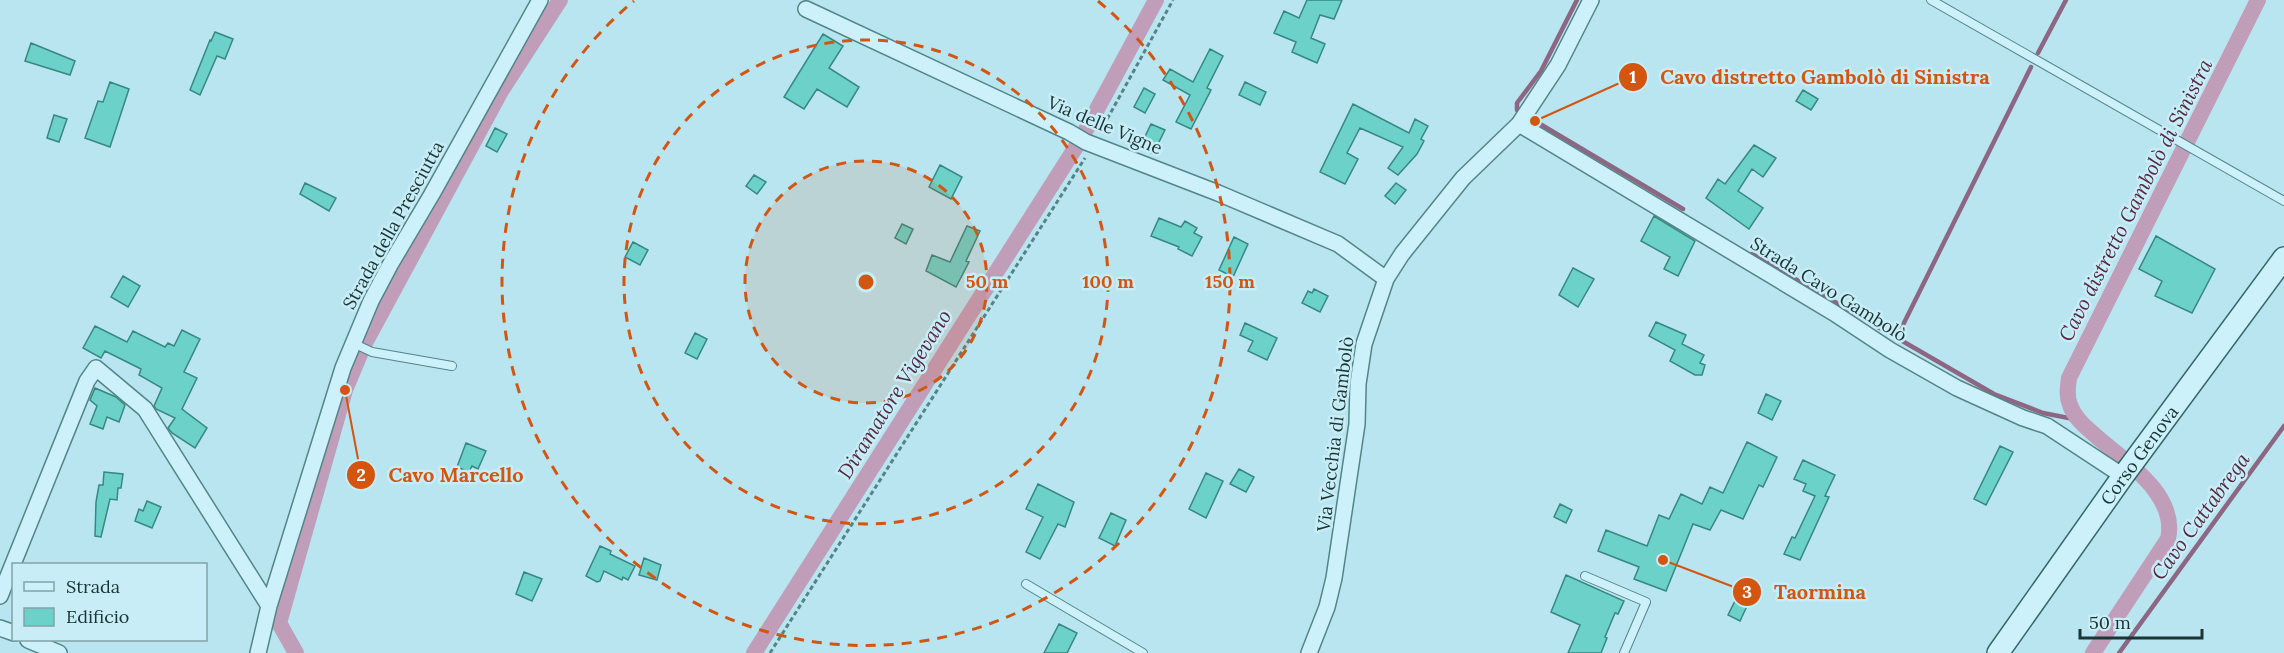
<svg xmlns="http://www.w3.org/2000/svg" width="2284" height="653" font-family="Lora,serif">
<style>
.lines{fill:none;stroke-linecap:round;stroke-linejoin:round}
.stream{stroke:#8d6683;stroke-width:4.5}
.canal{stroke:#c09eb9;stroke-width:16}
.building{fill:#6bd1c9;stroke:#378880;stroke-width:1.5}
.lane-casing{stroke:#538587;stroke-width:10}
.street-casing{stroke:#538587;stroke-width:18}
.secondary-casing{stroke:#366869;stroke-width:24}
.path{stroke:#538587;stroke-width:3;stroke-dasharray:4.5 3;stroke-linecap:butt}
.lane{stroke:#ccf1fb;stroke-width:8}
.street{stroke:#ccf1fb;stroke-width:15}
.secondary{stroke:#ccf1fb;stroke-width:21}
.ring{fill:none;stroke:#d35510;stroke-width:3;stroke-dasharray:10 8}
.labels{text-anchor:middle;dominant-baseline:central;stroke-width:5;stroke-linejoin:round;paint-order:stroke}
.street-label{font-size:18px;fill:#193534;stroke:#c8edf7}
.water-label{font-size:20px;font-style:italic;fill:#562741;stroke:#c8edf7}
.centre{fill:#d35510;stroke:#c8edf7;stroke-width:3}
.ring-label{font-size:18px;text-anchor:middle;font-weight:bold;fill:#d35510;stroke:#c8edf7;stroke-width:5;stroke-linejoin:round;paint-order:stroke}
.leader{fill:none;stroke:#d35510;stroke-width:2}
.callout-dot{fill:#d35510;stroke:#c8edf7;stroke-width:2}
.mark-label{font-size:18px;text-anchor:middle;font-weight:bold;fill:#fff}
.callout-label{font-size:20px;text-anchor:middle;font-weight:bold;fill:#d35510;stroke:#c8edf7;stroke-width:5;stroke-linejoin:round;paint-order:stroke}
</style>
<rect width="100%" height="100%" fill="#b8e5f0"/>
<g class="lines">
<path class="stream" d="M2038,53L2066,0
M1517,110V103L1541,71L1577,0
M1535,121L1683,209
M1752,254L1994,394L2043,413L2079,420
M1897,337L2031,67
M2119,653L2284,426"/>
<path class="canal" d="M365,343L501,91L560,0
M296,653L279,623L345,390L361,352
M754,653L1081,139L1156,0
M2093,653L2168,539C2178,495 2126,462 2097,437C2087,428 2075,419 2070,405C2066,396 2068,387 2069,378L2258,0"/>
</g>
<path class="building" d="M1307,0H1342L1334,19L1320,15L1311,38L1325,44L1317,63L1292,52L1296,42L1274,33L1284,11L1299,18Z
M215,32L233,39L225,59L217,56L200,95L190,90L210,40L211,41Z
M823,34L843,46L829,68L859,87L847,107L817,89L804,109L784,97Z
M31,43L75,61L70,75L25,61Z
M1210,49L1223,56L1207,88L1211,90L1191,129L1176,122L1190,95L1163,80L1170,69L1193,82Z
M110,82L129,89L110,147L85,138L98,101L103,102Z
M1245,82L1266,92L1260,105L1239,95Z
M1144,88L1155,94L1145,113L1134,107Z
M1803,90L1818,99L1811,110L1796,101Z
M1353,104L1409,133L1415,119L1428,126L1421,139L1424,141L1417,154L1398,175L1388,168L1403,147L1360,128L1347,153L1358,159L1345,184L1320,172Z
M54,115L67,119L59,142L47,138Z
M1151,124L1165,130L1153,154L1140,147Z
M495,128L507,134L497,152L486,146Z
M1754,145L1776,158L1763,177L1752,169L1738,191L1763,208L1749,229L1706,198L1718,179L1725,184Z
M940,165L962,177L951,199L929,187Z
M754,175L766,182L757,194L746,186Z
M305,183L336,198L329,211L300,194Z
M1396,183L1406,190L1395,204L1385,196Z
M1654,216L1695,241L1678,276L1664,269L1670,257L1641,241Z
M1159,218L1181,227L1185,221L1197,228L1194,233L1202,237L1192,256L1178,249L1179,247L1151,236Z
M902,224L913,229L906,244L895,238Z
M967,226L980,231L966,261L969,262L956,287L926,271L932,255L950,262Z
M2156,236L2215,269L2192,313L2155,296L2162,281L2139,269Z
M1234,237L1248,244L1233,277L1219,270Z
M633,242L648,250L640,265L625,257Z
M1573,268L1594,279L1578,307L1559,295Z
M123,276L140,286L128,307L111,297Z
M1314,289L1328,296L1320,312L1302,303L1308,291L1312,293Z
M1656,322L1686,335L1682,344L1704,355L1700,363L1705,365L1702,375H1695L1670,361L1675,350L1649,336Z
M1245,323L1277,338L1267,360L1248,351L1253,341L1240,335Z
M95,326L127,342L133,331L165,347L168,343L174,346L182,330L200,339L184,372L197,378L182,409L207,428L195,448L172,433L168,428L175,418L156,409L154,406L162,388L139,375L141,369L105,351L101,358L83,348Z
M695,333L707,339L697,359L685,353Z
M95,388L116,397L125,405L119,422L107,417L103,429L90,424L97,406L90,400Z
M1766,394L1781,401L1772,420L1758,413Z
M1747,442L1777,457L1763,487L1759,485L1743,519L1721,510L1710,530L1693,524L1666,591L1634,579L1639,567L1598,551L1606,530L1647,546L1659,515L1669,519L1681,494L1702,504L1710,487L1723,493Z
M466,443L486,451L478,469L472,466L469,472L457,467Z
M2000,446L2013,452L1986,505L1974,499Z
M1803,460L1835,475L1825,496L1829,497L1800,560L1784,554L1792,537L1795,538L1815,496L1803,491L1806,484L1794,479Z
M1239,469L1254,477L1246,492L1230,484Z
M104,472L123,474L121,488H118L117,500L110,499L101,537L95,536L96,502L99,485H103Z
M1206,473L1223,481L1206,518L1189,509Z
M1038,484L1074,502L1065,527L1058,524L1040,559L1026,552L1043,517L1026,509Z
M147,501L161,507L152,528L135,521L139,509L143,511Z
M1560,504L1572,510L1566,523L1554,517Z
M1111,513L1126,520L1115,546L1099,538Z
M600,546L611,551L610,554L635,566L628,580L623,577L622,580L604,571L600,581L597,582L586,576Z
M644,558L661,565L657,580L639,575Z
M524,572L542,579L532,601L516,594Z
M1566,575L1624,601L1618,614L1615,613L1605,637L1607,638L1601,653H1568L1580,625L1551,612Z
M1736,599L1748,604L1740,621L1728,615Z
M1059,624L1077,633L1067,653H1044Z"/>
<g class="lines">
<g class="lane-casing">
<path id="lane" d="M1931,0L2284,201
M353,343L372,352L452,366
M1585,576L1646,602L1624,653
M1026,584L1143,653"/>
</g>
<g class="street-casing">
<path id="street" d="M806,9L1069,132L1086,142L1218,193L1338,244L1386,279
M1519,124L1834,313L1890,350L1957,388L2023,418L2047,426L2123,476
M0,596L87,381L96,368L145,409L269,606
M0,628L14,633
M28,640L59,653
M258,653L269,606L343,368L371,301L390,265L432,194L540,0
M1309,653L1327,607L1334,578L1357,424L1358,384L1364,344L1386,279L1402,254L1463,178L1519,124L1558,65L1591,0"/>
</g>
<g class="secondary-casing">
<g id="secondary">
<path id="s1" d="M1998,653L2123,476L2284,258"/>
</g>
</g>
<path class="path" d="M1100,132L1173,0
M770,653L1085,158"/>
<use href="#lane" class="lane"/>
<use href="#street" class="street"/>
<use href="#secondary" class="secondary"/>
</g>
<circle cx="866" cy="282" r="121" fill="#d35510" fill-opacity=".12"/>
<g class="ring">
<circle cx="866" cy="282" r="121"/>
<circle cx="866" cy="282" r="242"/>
<path d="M1098 1A364 364 0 1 1 634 1"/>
</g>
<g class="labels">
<g class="street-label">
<text transform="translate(1105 125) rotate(23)">Via delle Vigne</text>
<text transform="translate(393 225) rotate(-61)">Strada della Presciutta</text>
<text transform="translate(1829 289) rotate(32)">Strada Cavo Gambolò</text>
<text transform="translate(1335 434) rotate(-83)">Via Vecchia di Gambolò</text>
<text stroke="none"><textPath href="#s1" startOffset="243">Corso Genova</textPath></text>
</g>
<g class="water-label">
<text transform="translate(2135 200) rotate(-63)">Cavo distretto Gambolò di Sinistra</text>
<text transform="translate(894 394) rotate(-58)">Diramatore Vigevano</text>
<text transform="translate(2200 516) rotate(-54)">Cavo Cattabrega</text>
</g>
</g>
<circle cx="866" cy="282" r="9" class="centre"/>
<g class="ring-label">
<text x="987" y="288">50 m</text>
<text x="1108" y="288">100 m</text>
<text x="1230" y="288">150 m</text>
</g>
<path class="leader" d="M1535 121L1633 77M345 390L361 475M1663 560L1747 592"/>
<g class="callout-dot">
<circle cx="1535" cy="121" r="6"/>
<circle cx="345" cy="390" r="6"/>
<circle cx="1663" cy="560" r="6"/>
<circle cx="1633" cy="77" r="15"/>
<circle cx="361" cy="475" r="15"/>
<circle cx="1747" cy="592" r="15"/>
</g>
<g class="mark-label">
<text x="1633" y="83">1</text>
<text x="361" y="481">2</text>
<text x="1747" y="598">3</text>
</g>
<g class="callout-label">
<text x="1825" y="84">Cavo distretto Gambolò di Sinistra</text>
<text x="456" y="482">Cavo Marcello</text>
<text x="1820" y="599">Taormina</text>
</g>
<rect x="12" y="563" width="195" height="78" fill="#c8edf7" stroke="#82a3a9" stroke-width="1.5"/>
<rect x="24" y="582" width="30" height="9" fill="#ccf1fb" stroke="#82a3a9" stroke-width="1.5"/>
<text x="66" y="593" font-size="18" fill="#193534">Strada</text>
<rect x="24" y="608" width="30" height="18" fill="#6bd1c9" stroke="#82a3a9" stroke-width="1.5"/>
<text x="66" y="623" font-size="18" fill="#193534">Edificio</text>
<path d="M2080 629v9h122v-9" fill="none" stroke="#193534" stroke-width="3"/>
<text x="2089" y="629" font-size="18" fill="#193534" stroke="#c8edf7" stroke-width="4.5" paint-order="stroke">50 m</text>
</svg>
